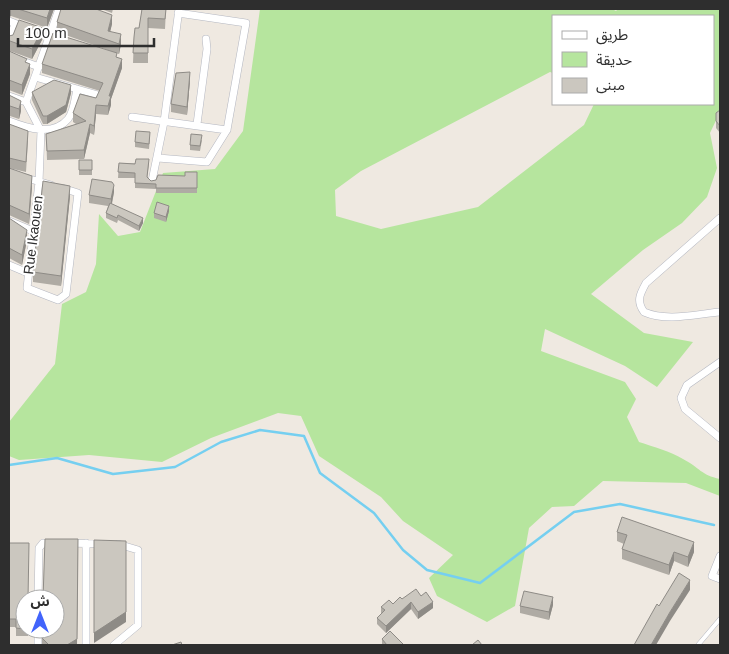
<svg xmlns="http://www.w3.org/2000/svg" width="729" height="654" font-family="Arial,'Noto Sans Arabic',sans-serif">
<style>
.green{fill:#b6e59e;fill-rule:evenodd}
.lines{fill:none;stroke-linecap:round;stroke-linejoin:round}
.stream{stroke:#75cff0;stroke-width:2.5}
.service-casing{stroke:#b4b7c1;stroke-width:5}
.minor-casing{stroke:#b4b7c1;stroke-width:8}
.service{stroke:#fff;stroke-width:4}
.minor{stroke:#fff;stroke-width:7}
.wall{fill:#afaba4}
.shaded-wall{fill:#8e8b86}
.building{fill:#cbc7bf;stroke:#8e8b86}
.labels{text-anchor:middle;dominant-baseline:central;stroke-width:4;stroke-linejoin:round;paint-order:stroke}
.street-label{font-size:14px;fill:#2e2e2e;stroke:#fff}
</style>
<rect width="100%" height="100%" fill="#efe9e1"/>
<path class="green" d="M260,9H612L616,11L618,9H720V112L710,133L717,168L707,197L682,223L643,250L591,294L644,333L693,342L657,387L625,366L545,329L541,351L625,382L636,399L627,417L639,442C654,447 670,451 683,459C700,468 701,475 720,479V496L686,483L603,481L574,506L552,507L529,528L515,606L487,622L437,596L429,578L453,555L403,521L381,497L319,456L301,416L278,413L211,438L162,462L89,455L19,460L9,456V422L55,364L62,304L86,292L96,264L99,214L118,236L140,232L163,173L215,169L243,131ZM553,16H713V104H594L584,125L478,207L381,229L336,216L335,190L361,171L550,72L553,73Z"/>
<g class="lines">
<path class="stream" d="M9,465L57,458L113,474L175,467L221,442L260,430L304,436L320,473L374,513L403,550L427,570L480,583L574,512L620,504L714,525"/>
<g class="service-casing">
<path id="service" d="M698,645L720,619"/>
</g>
<g class="minor-casing">
<path id="minor" d="M59,9L26,102L41,131L39,182L27,288L58,300L66,294L78,193L62,188
M9,21L24,27
M9,41L15,24
M9,56L39,67
M35,77L98,95
M9,96L26,102
M132,117L227,130L246,23L178,13
M9,121C27,128 53,137 68,119C74,112 75,98 77,89
M197,124L207,49L206,39
M158,158L207,162L227,130
M9,173L51,185
M152,181L164,122L179,9
M720,218L646,283C640,294 636,301 644,312C667,322 696,314 720,312
M9,221L33,231
M9,265L28,273
M720,362L687,385L681,398L685,409L720,438
M68,543L102,544
M86,543V645
M720,556L712,576L720,579
M38,599L39,548L43,543H52
M38,645V629
M114,645L138,625V550L118,544"/>
</g>
<use href="#service" class="service"/>
<use href="#minor" class="minor"/>
</g>
<path class="wall" d="M9,9H54L47,28L11,16L9,17Z
M101,9H113L112,13Z
M142,9H166L165,29L148,28V63H133L134,37L139,28Z
M57,22L112,24L110,31L121,44L119,54L57,32Z
M9,36L43,38L32,59L10,51H9L27,63L30,74L22,95L9,90Z
M117,57L122,68L111,99V105L108,115L96,114L94,135L90,133L84,159L47,160L46,134L76,124L73,122V113L96,98L100,91L42,73V64Z
M190,80L187,115L171,112V104Z
M32,92L71,93L66,112L47,124H43L32,100Z
M9,95L21,111L19,119L10,116Z
M720,110V133L716,128V113Z
M9,124L28,141L26,172L9,168Z
M150,137L149,149L135,147V142Z
M202,140L200,151L190,150V145Z
M79,160H92V175H79Z
M119,163L149,164L147,178L151,181L185,176L197,172V193H156V189L135,188V178H118Z
M9,168L32,186L29,224L9,215Z
M114,192L112,204L143,223L139,231L118,220L117,223L106,218V213L108,206L89,203V195Z
M70,196L61,286L33,282V272Z
M169,211L166,222L154,218V213Z
M9,218L27,240L22,265L9,258Z
M617,532L694,552L688,567L674,561L669,575L622,559V549L624,544L617,541Z
M78,539L77,645H42V629Z
M9,543L28,629V636H16V627H9Z
M421,596L433,608L418,619L411,609L386,633L377,624V618L381,614V607L393,604L402,599Z
M553,605L549,620L520,613V606Z
M382,639L404,645H382Z"/>
<path class="shaded-wall" d="M9,9H11V16L9,17Z
M50,9H54L47,28V18Z
M112,15V24L108,41V31Z
M43,28V38L32,59V49Z
M121,34V44L119,54V44Z
M10,41V51L9,52V42Z
M122,59V68L111,99V105L108,115L109,96Z
M30,64V74L22,95V85Z
M190,72V80L187,115V107Z
M71,85V93L66,112L47,124V116Z
M21,101V111L19,119V109Z
M96,105V114L94,135V126Z
M9,106H10V116H9Z
M90,124V133L84,159V150Z
M32,176V186L29,224V214Z
M114,185V192L111,207V199Z
M70,186V196L61,286V276Z
M169,206V211L166,222V217Z
M143,218V223L139,231V226Z
M27,230V240L22,265V255Z
M78,539L77,645H67Z
M694,542V552L688,567V557Z
M126,551V622L94,643V633Z
M674,552V561L669,575V565Z
M690,580V590L670,621L656,645H651L670,612Z
M553,597V605L549,620V612Z
M411,602V609L386,633V626Z
M433,602V608L418,619V612Z"/>
<path class="building" d="M18,9H50L47,18Z
M61,9H96L112,15L108,31L121,34L119,44L57,22Z
M142,9H166L165,19L148,18V53H133L134,37L135,28H139Z
M19,20L43,28L32,49L10,41L9,42V36L13,35Z
M53,33L117,53L116,57L122,59L109,96H111L108,106L96,105L94,126L90,124L84,150L47,151L46,134L86,121L73,113L80,94L96,98L103,83L42,64Z
M9,51L27,59L25,62L30,64L22,85L9,80Z
M190,72L187,107L171,104L176,73Z
M54,80L71,85L66,105L47,116H43L32,92Z
M9,95L21,101L19,109L10,106H9Z
M720,110V126L716,121V113Z
M9,124L28,131L26,162L9,158Z
M136,131L150,132L149,144L135,142Z
M191,134L202,135L200,146L190,145Z
M136,159H149L147,177L151,181L156,180L158,175L185,176V172H197V188H156V184L135,183V173L118,172L119,163L135,164Z
M79,160H92V170H79Z
M9,168L32,176L29,214L9,205Z
M92,179L112,182L114,185L111,199L89,195Z
M43,181L70,186L61,276L33,272Z
M157,202L169,206L166,217L154,213Z
M110,203L143,218L139,226L118,215L117,218L106,213Z
M9,218L27,230L22,255L9,248Z
M622,517L694,542L688,557L674,552L669,565L622,549L627,535L617,532Z
M45,539H78L77,639L67,645H49L42,638V629H55V599H43Z
M94,540L126,541V612L94,633Z
M9,543H29L28,599H25V629L16,628V619H9Z
M679,573L690,580L670,612L651,645H634L657,604L659,606Z
M416,589L421,596L426,592L433,602L418,612L411,602L386,626L377,618L385,610L381,607L389,600L393,604L400,597L402,599Z
M524,591L553,597L549,612L520,606Z
M390,631L404,645H387L382,639Z
M478,640L482,645H472Z
M181,642L182,645H172Z"/>
<g class="labels">
<g class="street-label">
<text transform="translate(33 235) rotate(-83)">Rue Ikaouen</text>
</g>
</g>
<rect width="729" height="654" fill="none" stroke="#2e2e2e" stroke-width="20"/>
<rect x="552" y="15" width="162" height="90" fill="#ffffff" stroke="#ababab"/>
<rect x="562" y="31" width="25" height="8" fill="#ffffff" stroke="#ababab"/>
<text x="596" y="40" font-size="15" fill="#2e2e2e">طريق</text>
<rect x="562" y="52" width="25" height="15" fill="#b6e59e" stroke="#ababab"/>
<text x="596" y="65" font-size="15" fill="#2e2e2e">حديقة</text>
<rect x="562" y="78" width="25" height="15" fill="#cbc7bf" stroke="#ababab"/>
<text x="596" y="90" font-size="15" fill="#2e2e2e">مبنى</text>
<g transform="translate(40 614)"><circle r="24" fill="#ffffff" stroke="#ababab"/>
<path d="M0-4L9 19L0 12L-9 19Z" fill="#4264fb"/>
<text y="-8" font-size="14" font-weight="bold" text-anchor="middle" fill="#2e2e2e">ش</text>
</g>
<path d="M18 38v8h136v-8" fill="none" stroke="#2e2e2e" stroke-width="2.5"/>
<text x="25" y="38" font-size="15" fill="#2e2e2e" stroke="#ffffff" stroke-width="4" paint-order="stroke">100 m</text>
</svg>
